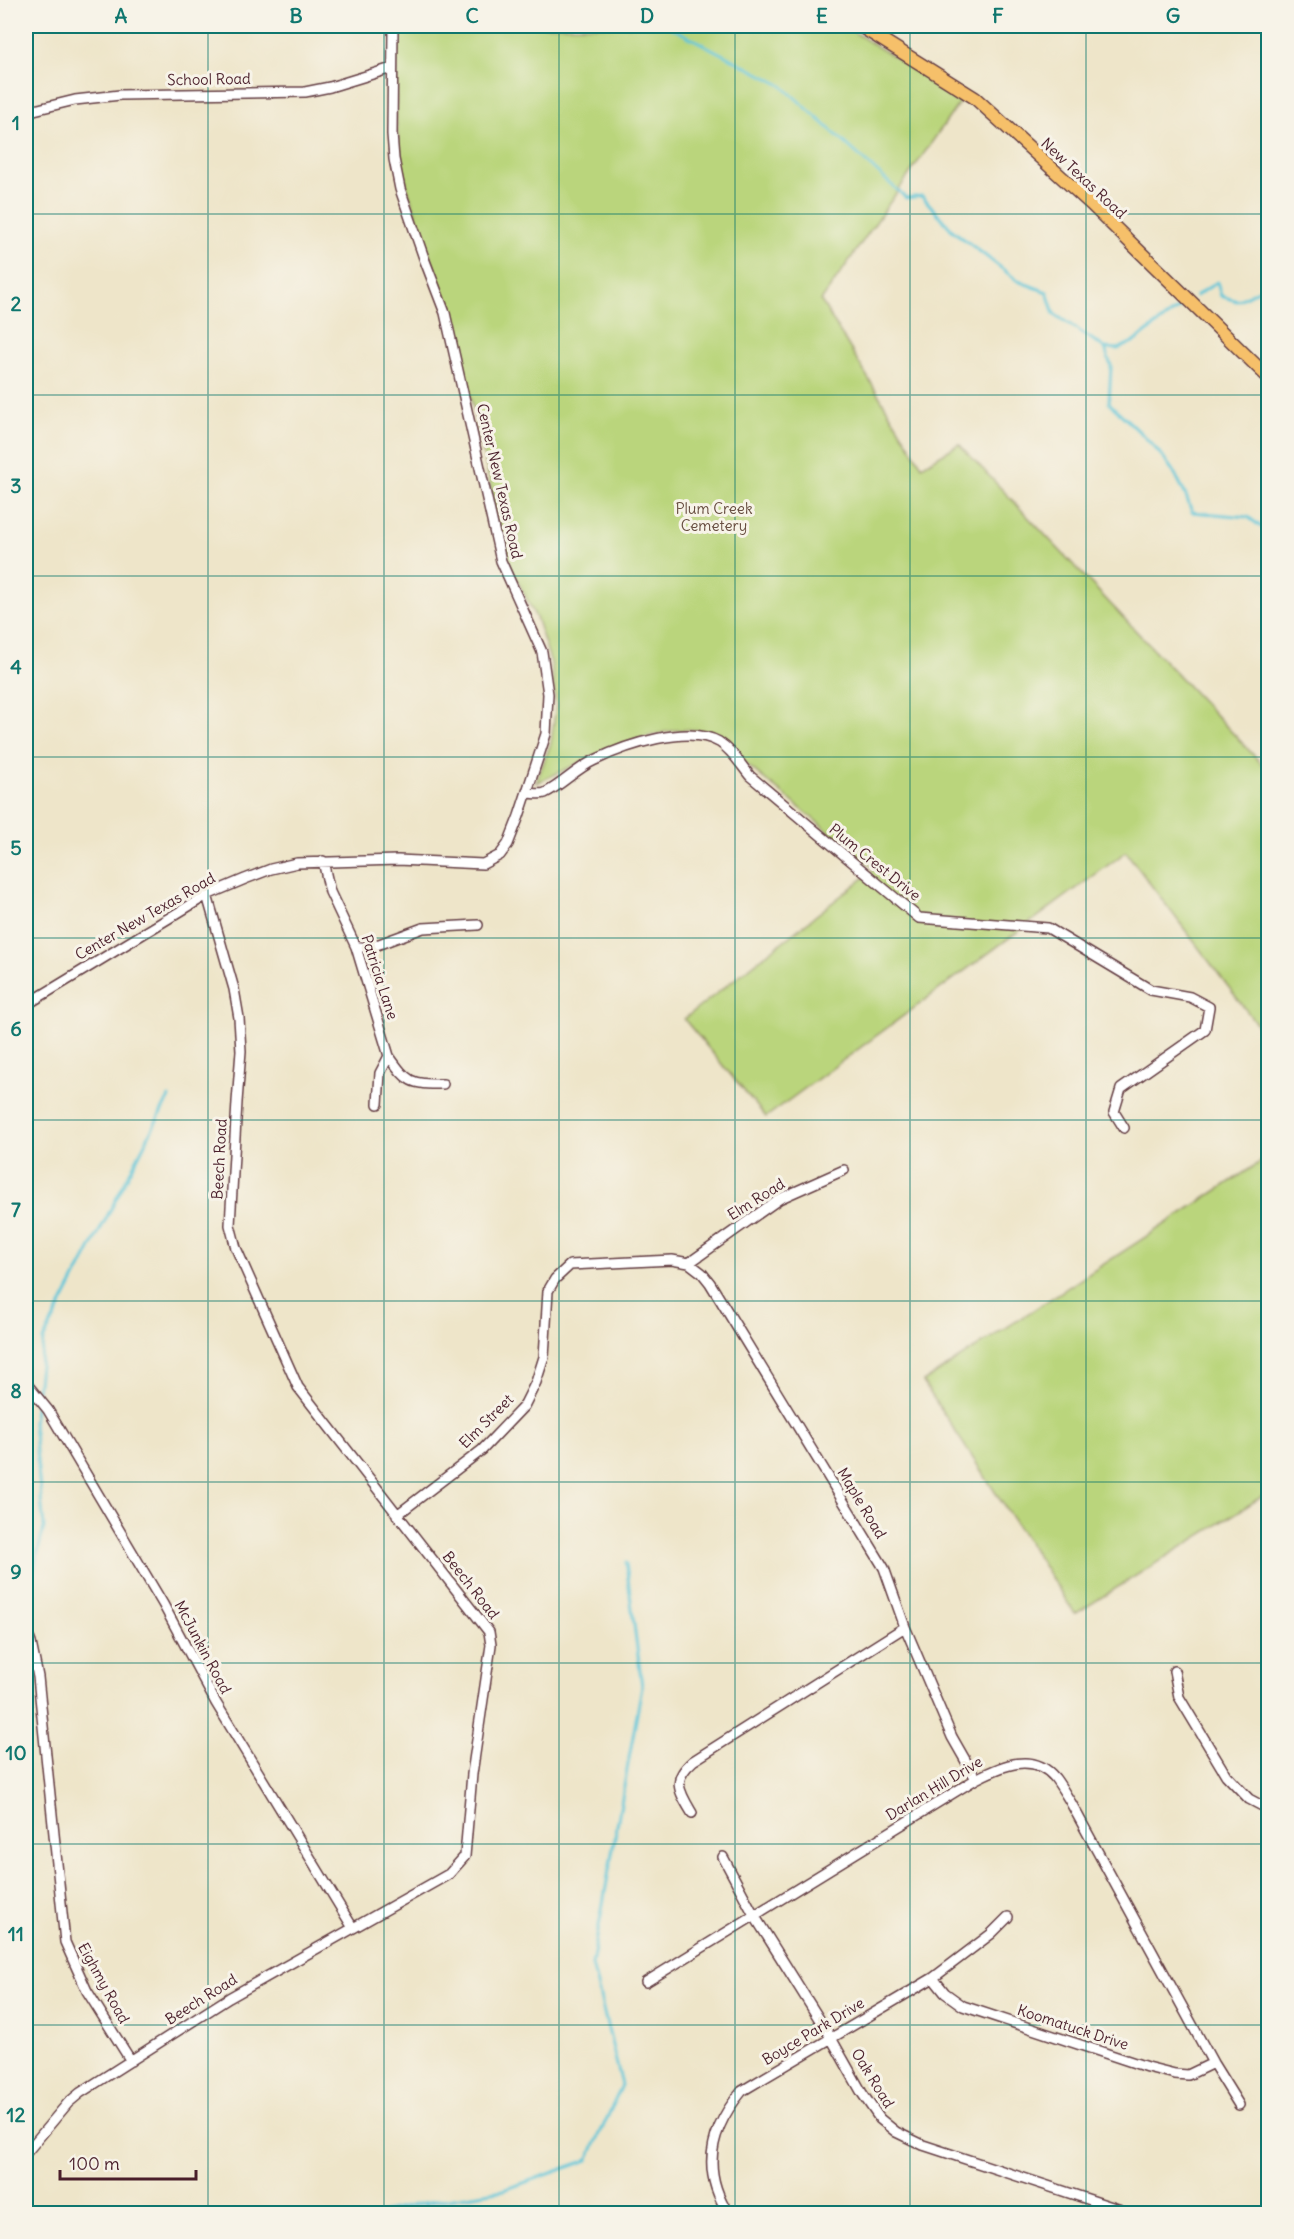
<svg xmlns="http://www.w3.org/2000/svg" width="1294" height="2239" font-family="Delius,sans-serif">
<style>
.green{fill:#bad57b;stroke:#827a53;stroke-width:1.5}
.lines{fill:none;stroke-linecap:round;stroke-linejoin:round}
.stream{stroke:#5cc5d8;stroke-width:3}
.minor-casing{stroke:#633d43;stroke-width:12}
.major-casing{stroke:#633d43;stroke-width:15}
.minor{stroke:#fff;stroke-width:9}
.major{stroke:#f6c06b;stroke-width:12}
.grid{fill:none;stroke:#0f766e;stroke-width:1.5;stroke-opacity:0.55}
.labels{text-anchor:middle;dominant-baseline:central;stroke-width:6;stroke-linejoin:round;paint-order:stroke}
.street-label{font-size:15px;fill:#4a1f2b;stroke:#f7f3e8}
.park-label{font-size:15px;fill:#664c3f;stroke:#f7f3e8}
.neatline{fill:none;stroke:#0f766e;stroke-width:2}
.grid-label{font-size:20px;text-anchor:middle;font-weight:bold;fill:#0f766e}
</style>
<rect width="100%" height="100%" fill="#f7f3e8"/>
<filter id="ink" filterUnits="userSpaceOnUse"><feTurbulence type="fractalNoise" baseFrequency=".0167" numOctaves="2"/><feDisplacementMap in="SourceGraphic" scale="12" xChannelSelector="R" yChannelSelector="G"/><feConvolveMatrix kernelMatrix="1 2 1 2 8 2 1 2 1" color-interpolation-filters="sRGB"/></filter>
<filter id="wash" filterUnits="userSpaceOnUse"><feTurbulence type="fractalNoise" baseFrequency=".008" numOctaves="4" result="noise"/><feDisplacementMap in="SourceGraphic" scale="24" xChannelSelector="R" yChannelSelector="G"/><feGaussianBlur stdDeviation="1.35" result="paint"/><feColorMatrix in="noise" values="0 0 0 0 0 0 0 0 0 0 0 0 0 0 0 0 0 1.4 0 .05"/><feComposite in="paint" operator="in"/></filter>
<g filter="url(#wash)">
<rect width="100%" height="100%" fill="#eee5c9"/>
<path class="green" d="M399,26H844L962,99L821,301L922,466L959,444L1262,764L1268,761V1039L1126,852L766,1117L684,1019L875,869L746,764C736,753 725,738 711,733C666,716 579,764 536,783L551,743L556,705L551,663L537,620L507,559L456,332L408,190L400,157L396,119V52Z
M1268,1157V1493L1075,1614L923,1382Z"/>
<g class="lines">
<path class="stream" d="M668,26L781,85L906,198L922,196L952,230L1018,281L1047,292L1054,314L1105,348L1118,349L1135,341L1184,304
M1196,296L1217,282L1221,296L1237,301L1268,285
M1105,348L1111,366L1109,403C1147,439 1175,460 1192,512L1248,517L1268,532
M37,1391L43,1340L169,1097
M26,1601L44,1527L33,1423L36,1400
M424,2203L433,2214
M377,2214L423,2203L504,2190L588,2160L622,2085L592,1965L642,1686L626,1563"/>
</g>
</g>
<g filter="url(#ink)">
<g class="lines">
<g class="minor-casing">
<path id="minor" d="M26,112L75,100L120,95L305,92L330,87L392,68
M527,793C533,793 540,795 545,793C563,784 577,768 595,760C626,745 688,724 719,742C732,750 741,765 750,776L919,918L1048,928L1151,990L1190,997L1209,1007L1205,1030L1121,1089L1114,1112L1124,1128
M323,861L330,892L356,947L389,1056L380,1073L378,1104
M356,947H371L423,928L478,925
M26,1005L207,895L245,879L271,869L297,863L398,860L483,864L500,855L508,844L519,816L546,734L548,694L542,652L501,561L445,313L425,261L400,189L394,159L392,134L393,26
M389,1056C408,1083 410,1084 443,1084
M689,1263L779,1199L844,1170
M26,1383L48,1410L163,1604L216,1703L353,1928
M397,1515L482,1450L524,1406L536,1382L544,1357L548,1291L555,1279L570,1265L672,1260L689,1263L702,1273L710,1283L884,1568L905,1627L952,1737L976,1779
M26,1630L31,1643L38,1677L65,1942L87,1991L131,2061
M1174,1671L1179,1697L1226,1775L1249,1799L1268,1809
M692,1813C679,1791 671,1780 693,1761L905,1627
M723,1857L754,1915L831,2038L862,2093L880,2119L896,2132L923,2145L1121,2210L1126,2214
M933,1978L945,1993L963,2006L1147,2067L1175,2074L1188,2075L1213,2063
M646,1982L976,1779C1001,1766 1033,1751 1055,1778C1061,1786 1066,1795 1071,1803L1213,2063L1239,2105
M26,2153L68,2103L80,2093L229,1998L449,1874L465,1856L472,1774L491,1645L489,1632L298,1387L236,1248L230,1225L237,1102L241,1051L239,1018L234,989L207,895
M729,2214C700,2170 710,2129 742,2091L933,1978L991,1934L1008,1917"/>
</g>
<g class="major-casing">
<path id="major" d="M860,26L975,98L1091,204L1268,377"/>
</g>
<use href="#minor" class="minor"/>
<use href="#major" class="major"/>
</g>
</g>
<path class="grid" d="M208,26V2214M384,26V2214M559,26V2214M735,26V2214M910,26V2214M1086,26V2214M26,214H1268M26,395H1268M26,576H1268M26,757H1268M26,938H1268M26,1120H1268M26,1301H1268M26,1482H1268M26,1663H1268M26,1844H1268M26,2025H1268"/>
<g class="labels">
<g class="street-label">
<text transform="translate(209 79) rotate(-1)">School Road</text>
<text transform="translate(1084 178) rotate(43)">New Texas Road</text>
<text transform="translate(500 481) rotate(77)">Center New Texas Road</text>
<text transform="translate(875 862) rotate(39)">Plum Crest Drive</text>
<text transform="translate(145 916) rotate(-30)">Center New Texas Road</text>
<text transform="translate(380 977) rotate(72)">Patricia Lane</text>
<text transform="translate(219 1159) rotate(-87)">Beech Road</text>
<text transform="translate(756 1199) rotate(-32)">Elm Road</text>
<text transform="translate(486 1421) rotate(-45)">Elm Street</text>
<text transform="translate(862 1503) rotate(59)">Maple Road</text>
<text transform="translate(471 1585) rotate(52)">Beech Road</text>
<text transform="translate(203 1647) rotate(62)">McJunkin Road</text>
<text transform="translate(934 1788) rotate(-31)">Darlan Hill Drive</text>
<text transform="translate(104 1983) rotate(61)">Eighmy Road</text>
<text transform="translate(201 1999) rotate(-32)">Beech Road</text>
<text transform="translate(1073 2027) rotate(18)">Koomatuck Drive</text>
<text transform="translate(813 2031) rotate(-31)">Boyce Park Drive</text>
<text transform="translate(873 2078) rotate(58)">Oak Road</text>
</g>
<g class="park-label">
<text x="714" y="508">Plum Creek<tspan x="714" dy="17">Cemetery</tspan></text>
</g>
</g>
<rect width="1294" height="2239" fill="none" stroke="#f7f3e8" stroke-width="66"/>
<path d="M60 2170v9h136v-9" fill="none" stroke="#4a1f2b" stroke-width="3"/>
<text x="69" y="2170" font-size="18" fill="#4a1f2b" stroke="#f7f3e8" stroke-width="4.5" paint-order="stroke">100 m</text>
<rect x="33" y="33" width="1228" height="2173" class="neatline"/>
<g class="grid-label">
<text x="121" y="23">A</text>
<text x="296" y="23">B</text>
<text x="472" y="23">C</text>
<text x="647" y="23">D</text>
<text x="822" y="23">E</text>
<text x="998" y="23">F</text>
<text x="1173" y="23">G</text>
<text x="16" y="130">1</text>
<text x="16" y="311">2</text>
<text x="16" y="493">3</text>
<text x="16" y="674">4</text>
<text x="16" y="855">5</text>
<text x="16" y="1036">6</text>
<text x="16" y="1217">7</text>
<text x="16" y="1398">8</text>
<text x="16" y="1579">9</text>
<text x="16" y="1760">10</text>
<text x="16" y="1941">11</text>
<text x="16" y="2122">12</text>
</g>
</svg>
